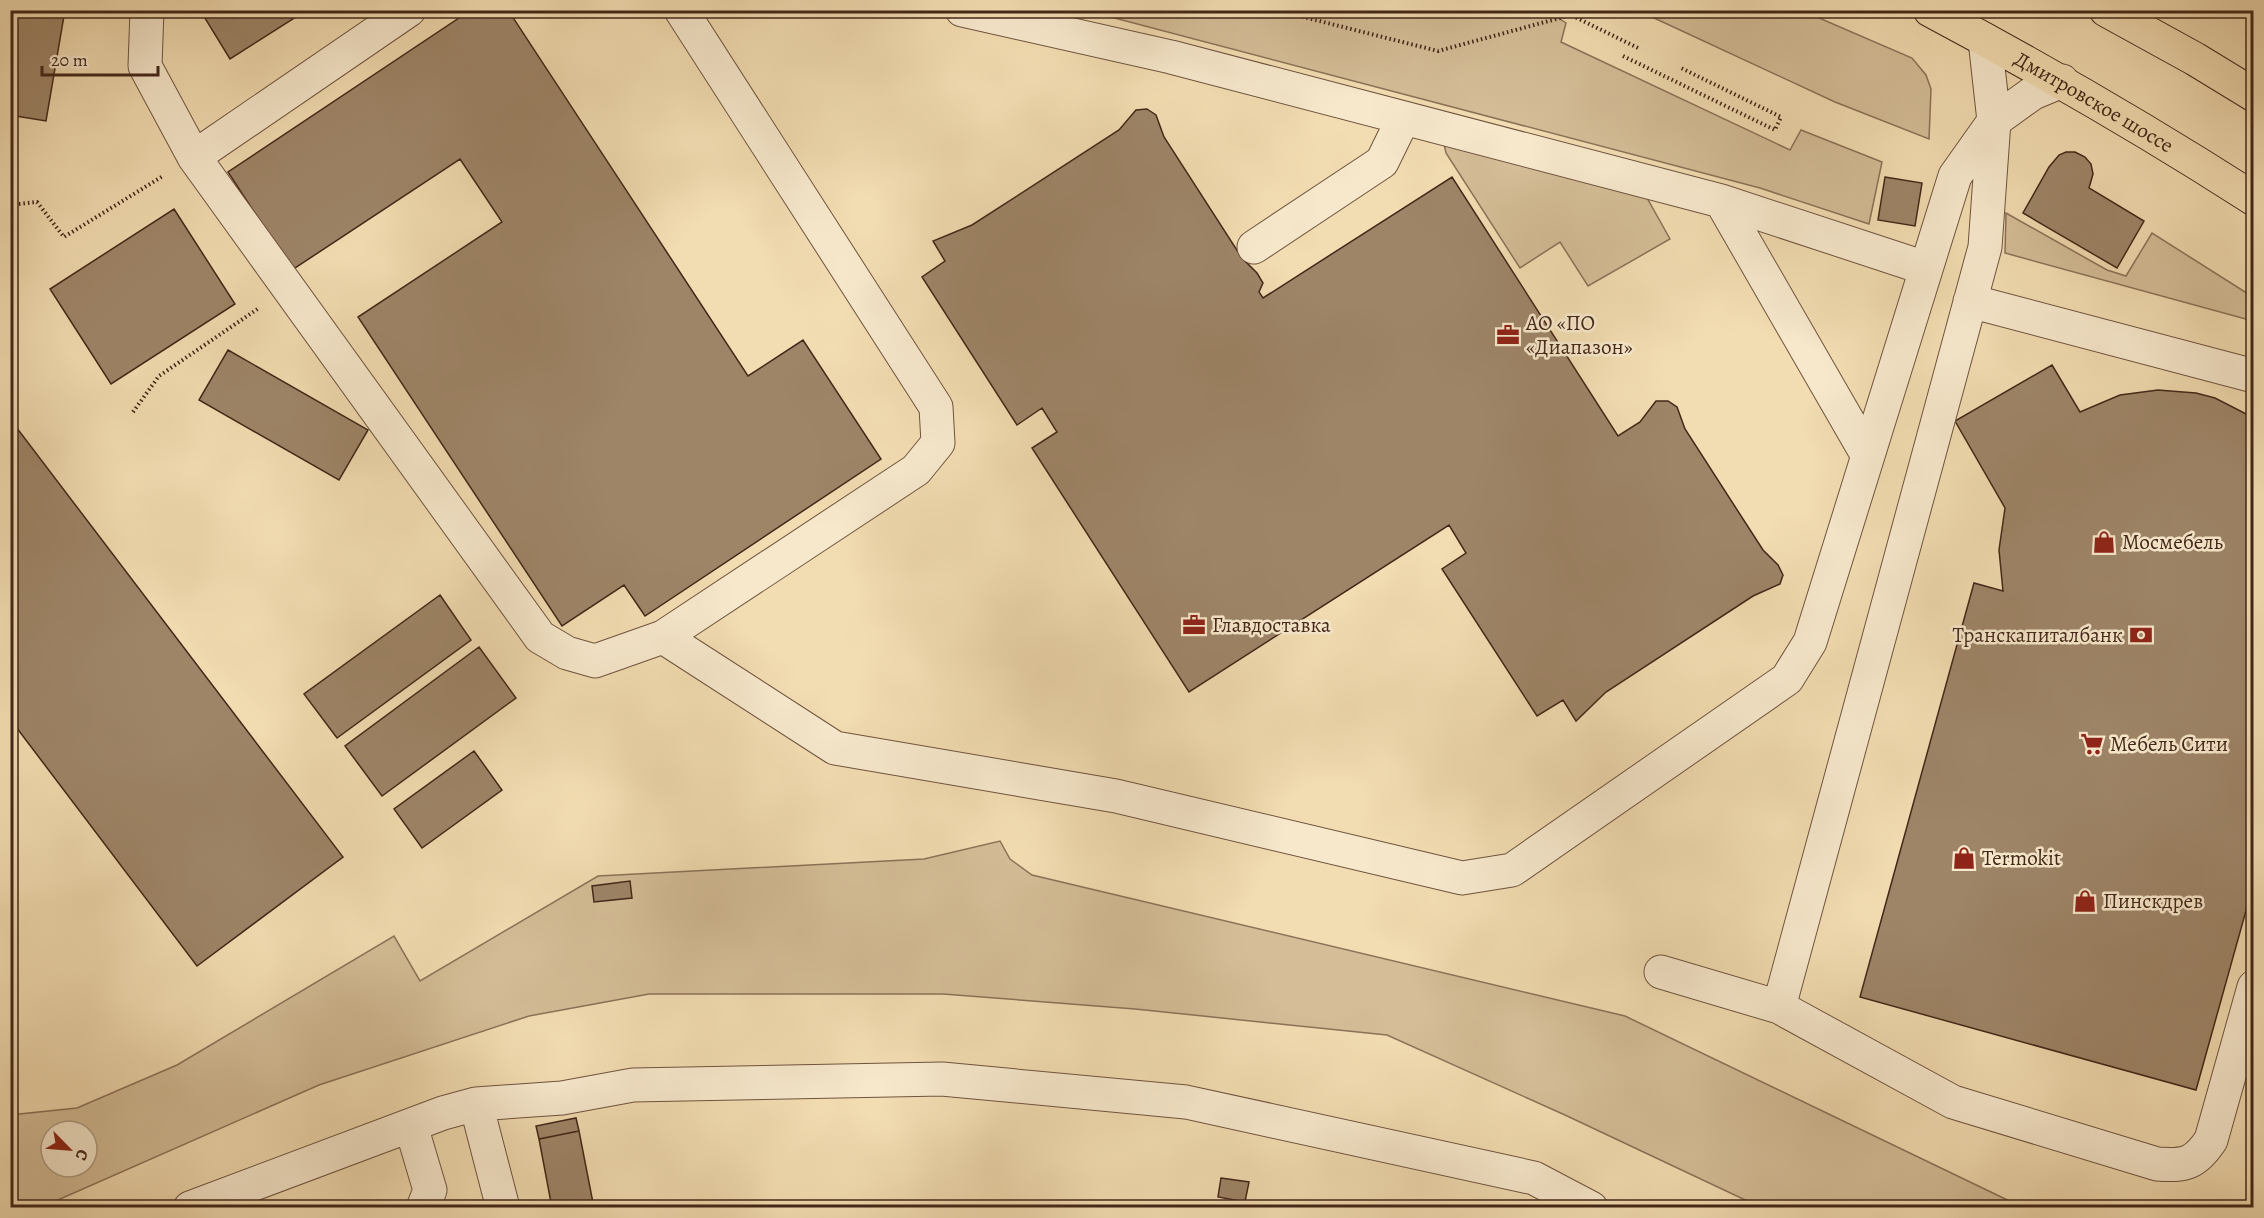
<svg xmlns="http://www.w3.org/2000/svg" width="2264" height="1218" font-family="Alegreya,serif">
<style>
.green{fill:#d4bd97;stroke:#8c7258;stroke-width:1.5;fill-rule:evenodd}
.building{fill:#9e8568;stroke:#432719;stroke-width:1.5}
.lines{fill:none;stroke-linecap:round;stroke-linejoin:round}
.minor-casing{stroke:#6f543f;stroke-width:35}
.major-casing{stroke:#432719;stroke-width:35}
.path{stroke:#432719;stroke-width:4;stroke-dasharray:1.5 3;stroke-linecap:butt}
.minor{stroke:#f7e8cc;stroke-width:33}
.major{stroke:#f2dcb1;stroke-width:33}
.labels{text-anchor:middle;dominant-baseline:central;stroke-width:5;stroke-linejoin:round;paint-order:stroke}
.street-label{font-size:21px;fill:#432719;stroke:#f7e8cc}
.poi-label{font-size:21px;fill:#432719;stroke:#f7e8cc;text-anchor:start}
</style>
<rect width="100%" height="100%" fill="#f2dcb1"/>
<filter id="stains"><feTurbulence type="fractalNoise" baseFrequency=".00333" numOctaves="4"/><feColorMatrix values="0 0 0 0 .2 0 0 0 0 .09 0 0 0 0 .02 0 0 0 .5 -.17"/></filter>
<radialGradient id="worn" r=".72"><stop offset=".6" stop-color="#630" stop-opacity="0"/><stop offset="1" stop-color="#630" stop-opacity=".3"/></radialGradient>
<path class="green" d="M1088,11H1548L1566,23L1561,42L1790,150L1801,130L1882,162L1869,224L1760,188Z
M1639,11H1803L1912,58L1926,75L1931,89L1929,139L1835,102Z
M1444,144L1647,198L1670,239L1588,286L1560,242L1520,268L1446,153Z
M2006,213L2107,270L2126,276L2152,233L2253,297V321L2005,253Z
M1000,841L1010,859L1032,875L1625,1016L2022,1207H1760L1565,1115L1387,1035L1135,1009L943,994H649L529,1016L319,1085L42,1207H11L10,1115L77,1108L177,1065L394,936L420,981L598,876L924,859ZM51,1131H87V1167H51Z"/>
<path class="building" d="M10,10H65L46,121L10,115Z
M200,10H307L230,59Z
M471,10H508L748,376L803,340L881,459L645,616L624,585L562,626L358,317L502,222L460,159L292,270L228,172Z
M1147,109L1156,115L1164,137L1242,258L1257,273L1263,283L1259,292L1263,298L1452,177L1618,436L1640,422L1656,401H1668L1677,407L1685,429L1763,550L1778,565L1783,575L1780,584L1753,596L1606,692L1576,721L1563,700L1537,716L1442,569L1466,553L1449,525L1189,692L1032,448L1057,432L1042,408L1017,425L922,277L945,261L933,241L972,225L1119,130L1136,110Z
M2066,152H2075L2085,157L2091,164L2093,174L2089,188L2144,221L2117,268L2023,213L2049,167L2059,155Z
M1885,177L1922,183L1915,226L1878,220Z
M174,209L235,304L111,384L50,289Z
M228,350L368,430L339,480L199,400Z
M2052,365L2080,412L2120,395L2158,390L2196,393L2215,398L2254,418V882L2196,1090L1860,997L1974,583L2003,591L1999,550L2005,508L1955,421Z
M10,419L343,857L197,966L10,719Z
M440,595L471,640L337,738L304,694Z
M479,647L516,698L382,796L345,746Z
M474,751L502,790L422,848L394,809Z
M630,881L632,898L594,902L592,886Z
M576,1118L579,1131L539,1139L536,1126Z
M579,1131L594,1208H552L539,1139Z
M1221,1178L1249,1182L1245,1202L1218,1197Z"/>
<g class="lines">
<g class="minor-casing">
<path id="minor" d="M147,10L145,66L194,157L540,637L567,653L595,661L663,637L835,748L1116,796L1462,878L1512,870L1787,679L1810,642L1955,176L1994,121L2033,93L2062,81
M962,10L1171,57L1721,201L1925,268
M1985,40L1994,121L1985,247L1779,1007L1953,1102L2157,1164C2185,1166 2195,1164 2211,1140L2254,987
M194,157L409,10
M1721,201L1868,456
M1254,247L1382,162L1403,119
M1970,301L2254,376
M663,637L916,470L938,443L936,407L681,10
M1661,972L1779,1007
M411,1126L430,1190L423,1208
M190,1208L443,1113L476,1104
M503,1208L476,1104L562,1098L633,1085L942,1079L1186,1102L1534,1178L1591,1208"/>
</g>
<g class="major-casing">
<g id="major">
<path id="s1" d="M1930,10C2041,69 2148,131 2254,199"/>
<path d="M2106,10L2195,59L2254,95"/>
</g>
</g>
<path class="path" d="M1276,10L1438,51L1571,15L1640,49
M1623,56L1775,130L1781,117L1681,68
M10,205L37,202L64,237L163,176
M133,412L159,376L259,308"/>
<use href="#minor" class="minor"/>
<use href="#major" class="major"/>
</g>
<defs>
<g id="office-bare" transform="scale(1.8)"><path d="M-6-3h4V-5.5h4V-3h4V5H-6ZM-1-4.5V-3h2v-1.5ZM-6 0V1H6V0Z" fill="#8f2418" stroke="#f7e8cc" stroke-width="2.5" paint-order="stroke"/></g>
<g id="shop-bare" transform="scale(1.8)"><path d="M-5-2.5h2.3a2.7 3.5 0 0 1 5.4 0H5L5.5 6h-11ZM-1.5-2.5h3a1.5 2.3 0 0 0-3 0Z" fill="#8f2418" stroke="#f7e8cc" stroke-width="2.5" paint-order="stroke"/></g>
<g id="bank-bare" transform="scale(1.8)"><path d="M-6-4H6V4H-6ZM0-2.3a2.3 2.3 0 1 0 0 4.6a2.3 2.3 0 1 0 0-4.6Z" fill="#8f2418" stroke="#f7e8cc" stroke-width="2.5" paint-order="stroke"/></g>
<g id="supermarket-bare" transform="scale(1.8)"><path d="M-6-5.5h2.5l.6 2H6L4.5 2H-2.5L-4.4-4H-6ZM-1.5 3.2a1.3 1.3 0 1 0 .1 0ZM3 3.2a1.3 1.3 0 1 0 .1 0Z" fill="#8f2418" stroke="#f7e8cc" stroke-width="2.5" paint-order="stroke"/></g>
</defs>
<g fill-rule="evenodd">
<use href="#office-bare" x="1508" y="335"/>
<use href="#shop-bare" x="2104" y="542"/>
<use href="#office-bare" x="1194" y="625"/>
<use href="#bank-bare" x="2141" y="635"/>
<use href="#supermarket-bare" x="2092" y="744"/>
<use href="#shop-bare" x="1964" y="858"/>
<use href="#shop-bare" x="2085" y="901"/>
</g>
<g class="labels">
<g class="street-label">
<text stroke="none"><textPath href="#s1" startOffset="188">Дмитровское шоссе</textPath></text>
</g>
<g class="poi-label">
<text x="1526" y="323">АО «ПО<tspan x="1526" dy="24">«Диапазон»</tspan></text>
<text x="2122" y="542">Мосмебель</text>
<text x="1212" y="625">Главдоставка</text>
<text x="2123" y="635" text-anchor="end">Транскапиталбанк</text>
<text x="2110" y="744">Мебель Сити</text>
<text x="1982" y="858">Termokit</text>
<text x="2103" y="901">Пинскдрев</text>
</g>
</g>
<rect width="2264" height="1218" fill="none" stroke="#f2dcb1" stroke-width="36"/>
<rect x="12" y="12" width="2240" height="1194" fill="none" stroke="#432719" stroke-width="3"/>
<rect x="18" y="18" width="2228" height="1182" fill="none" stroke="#432719" stroke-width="1.5"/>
<g transform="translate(69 1149) rotate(115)"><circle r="28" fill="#f7e8cc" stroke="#af9b84" stroke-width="1.5"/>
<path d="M0-4.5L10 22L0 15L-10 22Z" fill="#8f2418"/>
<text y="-9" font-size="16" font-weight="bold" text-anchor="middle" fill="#432719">С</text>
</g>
<path d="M42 66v9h116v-9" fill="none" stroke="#432719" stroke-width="3"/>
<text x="51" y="66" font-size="18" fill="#432719" stroke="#f7e8cc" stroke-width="4.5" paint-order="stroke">20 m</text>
<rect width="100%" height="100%" filter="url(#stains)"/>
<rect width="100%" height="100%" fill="url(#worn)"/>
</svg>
